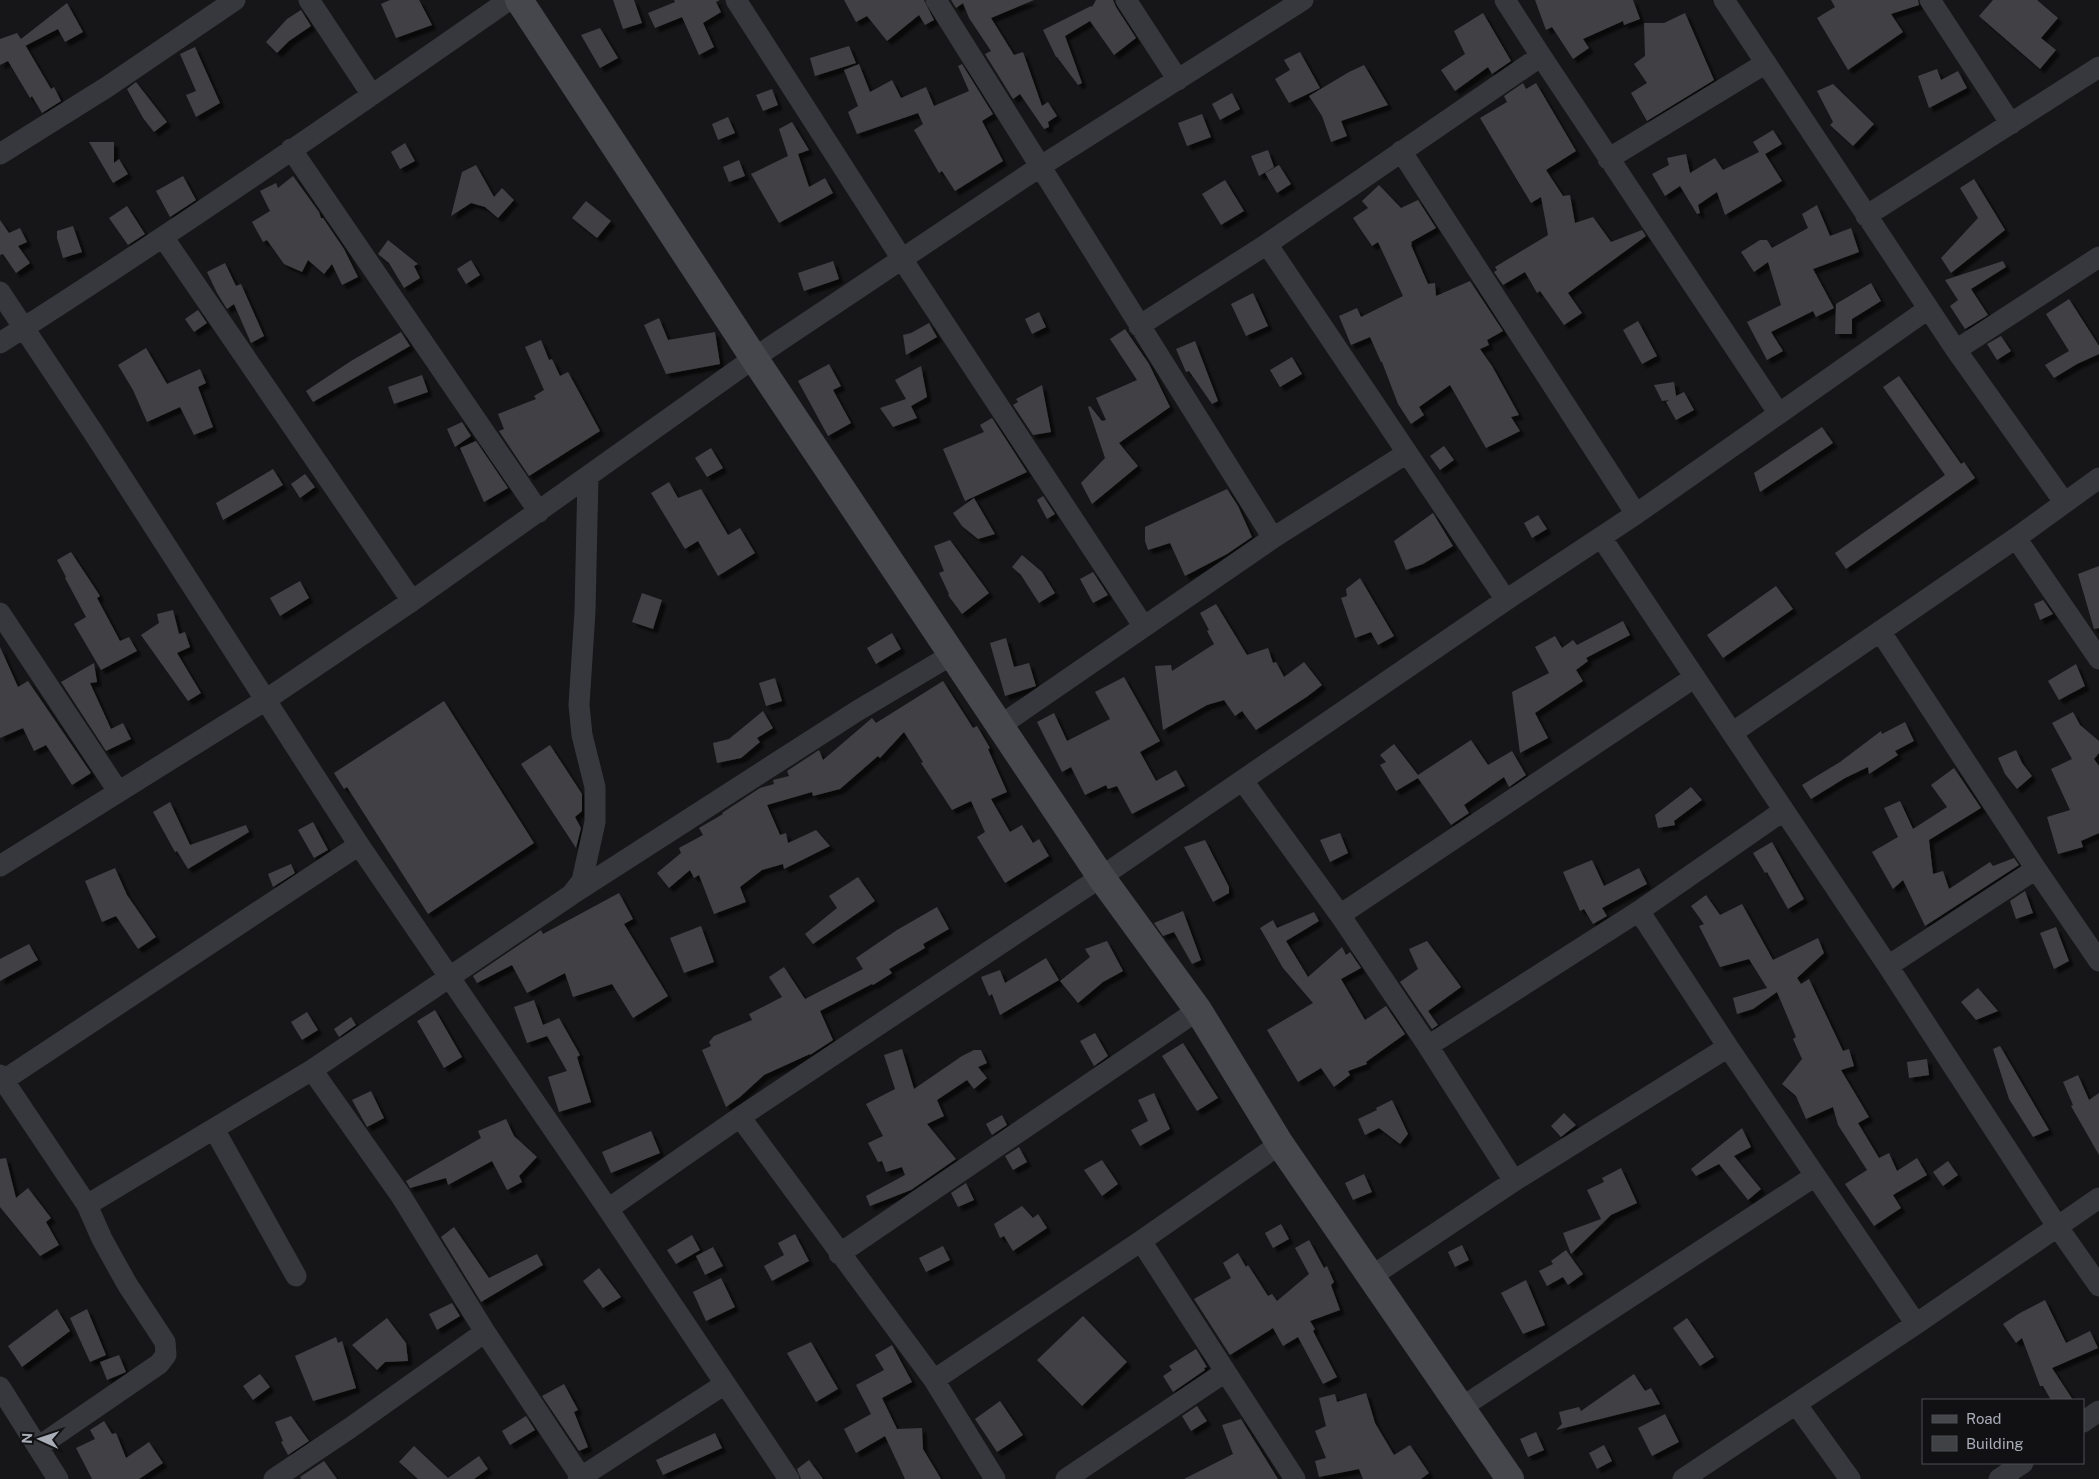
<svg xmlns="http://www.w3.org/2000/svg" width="2099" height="1479" font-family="'Public Sans',sans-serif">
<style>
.building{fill:#404145;filter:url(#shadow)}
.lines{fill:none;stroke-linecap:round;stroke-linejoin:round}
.street{stroke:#37383d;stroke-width:21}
.secondary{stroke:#45474d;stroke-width:28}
</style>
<defs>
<filter id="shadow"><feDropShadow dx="4.5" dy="4.5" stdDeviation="1" flood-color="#0009"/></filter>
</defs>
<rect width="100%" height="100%" fill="#161618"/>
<path class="building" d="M390,0H419L432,25L396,38L381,4Z
M613,0H634L642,23L623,29Z
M674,0H720L716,2L721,12L703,23L714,47L699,55L682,17L655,28L648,13L675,2Z
M844,0H924L934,20L925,25L919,15L887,41L867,16L856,22Z
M951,0H1034L991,18L1014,55L1023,52L1042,106L1048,102L1057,116L1048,122L1049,127L1044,129L1020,94L1013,99L985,54L991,51L969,18L963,3L956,8Z
M1096,0H1113L1116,7L1136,38L1114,55L1090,21L1065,36L1082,83L1078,85L1057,57H1056L1043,30L1091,6L1092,7Z
M1535,0H1633L1640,19L1624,25L1623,21L1583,39L1589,48L1573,59L1552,27L1546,30Z
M1831,0H1918L1919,5L1891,14L1903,32L1848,70L1817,18L1835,7Z
M1993,0H2037L2058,18L2041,38L2056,50L2040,69L1979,16Z
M67,3L83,32L65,42L58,29L25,46L24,43L51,89L54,87L61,101L42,113L32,96L30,98L8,61L0,65V39L17,33L21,39Z
M301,10L311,26L289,41L277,53L266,42L287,19Z
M1483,13L1511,61L1492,74L1488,67L1455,91L1441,70L1465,54L1454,31Z
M1685,13L1714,80L1647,121L1631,93L1647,83L1634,64L1645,56L1644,23H1664Z
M600,28L618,58L600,68L581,35Z
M849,46L856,63L815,76L810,58Z
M195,47L220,103L196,117L186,95L196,91L180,54Z
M1300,52L1320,88L1289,103L1275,79L1290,70L1284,60Z
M859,64L870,92L892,80L901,98L926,87L934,106L969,91L958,66L962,64L993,114L982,121L1003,161L955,191L942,171L939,173L914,130L923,124L918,113L857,134L848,112L858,106L844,70Z
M1364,65L1388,105L1341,121L1347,136L1331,142L1322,116L1309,96L1349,72Z
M1937,69L1941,80L1958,71L1967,88L1929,108L1918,76Z
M136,82L167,122L154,132L143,118L127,89Z
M1523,83L1526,89L1536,83L1576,151L1546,170L1563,196L1570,195L1575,223L1593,217L1611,242L1642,230L1646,236L1568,293L1582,313L1564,325L1540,291L1537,293L1525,272L1503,285L1494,272L1497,270L1495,267L1548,235L1541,197L1531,203L1480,118L1507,102L1504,96Z
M1833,84L1874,124L1853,146L1830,125L1833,122L1817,91Z
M772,89L778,105L763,111L756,95Z
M1232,93L1240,109L1220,120L1212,104Z
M1202,114L1211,137L1187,146L1178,123Z
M728,117L735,133L718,140L712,124Z
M792,122L809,150L798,154L809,187L825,178L833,193L779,223L751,174L788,156L779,129Z
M1773,130L1782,144L1765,154L1782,181L1725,215L1717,192L1698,205L1700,213L1697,214L1680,186L1665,196L1652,174L1669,165L1667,158L1686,154L1690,173L1715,158L1723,170L1759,152L1753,142Z
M89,142H114V163L119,159L128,174L113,183Z
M405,143L415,161L400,169L391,152Z
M1268,150L1274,167L1259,176L1251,156Z
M739,160L745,176L729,182L723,167Z
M476,165L494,197L502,188L514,200L498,218L485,207L471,203L451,216L462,172Z
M1279,165L1291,184L1277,193L1265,173Z
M183,176L196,200L170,217L156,191Z
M293,176L319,212L321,218H323L344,249L358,277L342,285L332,264L324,274L308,260L302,272L284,264L267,240L263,242L252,222L270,211L260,191L276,183L278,188Z
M1974,179L2005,230L1951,273L1941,258L1978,218L1960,188Z
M1225,180L1244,211L1221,225L1202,194Z
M1379,185L1401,208L1418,200L1436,228L1411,242L1412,244L1411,245L1428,284L1435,283L1436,296L1470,281L1503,331L1487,340L1489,345L1480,349L1492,366L1519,415L1511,417L1520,431L1486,448L1450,385L1419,407L1424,415L1411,424L1398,404L1382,362H1381L1370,337L1351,345L1339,316L1357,308L1361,317L1403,296L1378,242L1372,246L1353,218L1368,208L1362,201Z
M586,201L611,221L597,238L572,218Z
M1817,205L1830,236L1851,228L1859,252L1813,269L1834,308L1816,317L1813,311L1771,332L1783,351L1767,360L1747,322L1781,305L1768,262L1754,272L1741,252L1760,240H1767L1772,248L1808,228L1802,214Z
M127,206L145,234L128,245L109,218Z
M0,220L9,233L20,228L27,242L18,246L30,263L16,273L3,254L0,255Z
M73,226L82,252L63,258L57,238V231Z
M388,240L418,264L414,266L420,278L404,288L389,263L378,254Z
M471,260L480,275L466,284L457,269Z
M833,261L839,279L804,291L798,273Z
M2003,261L2006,267L1971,289L1988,315L1965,329L1950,306L1958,300L1945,280Z
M225,263L236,286L241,284L264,336L251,343L234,304L227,309L217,293L207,272Z
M1871,283L1881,301L1852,319V334H1835L1836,304Z
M1253,293L1268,326L1246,336L1231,304Z
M2069,299L2099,346V354L2077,364L2054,378L2045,365L2069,351L2046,314Z
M198,310L207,323L194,332L185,319Z
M1039,312L1046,327L1032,334L1025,319Z
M659,318L668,340L715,332L720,364L666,374L644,325Z
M1638,321L1657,356L1642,364L1623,330Z
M929,323L937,337L906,355L903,335L911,333Z
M1125,329L1149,364L1170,407L1119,443L1138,466L1092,504L1081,483L1105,458L1088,407L1090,406L1102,421L1106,420L1096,398L1137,380L1110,339Z
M401,332L410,346L313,402L306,391L351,361Z
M2001,336L2011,351L1997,360L1987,344Z
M541,340L549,360L552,359L560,376L568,372L600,431L529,476L499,431L504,429L498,414L536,399L534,396L544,390L525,347Z
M1195,341L1218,401L1212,404L1189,371L1186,372L1176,349Z
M146,348L167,384L200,369L206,383L198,387L213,427L194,435L180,407L147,422L133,390L118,365Z
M1292,357L1302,374L1280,387L1270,370Z
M829,364L841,386L833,390L851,423L828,436L798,381Z
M921,366L927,397L911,406L917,418L893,427L880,408L906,399L895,380Z
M422,375L428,392L394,404L388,387Z
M1899,376L1961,464L1964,462L1975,478L1846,569L1835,553L1945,475L1883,387Z
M1674,382L1676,396L1684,392L1694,410L1676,420L1666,402L1669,400L1662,401L1654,385Z
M1042,385L1051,432L1033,435L1013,405L1018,402L1016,399Z
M992,418L1027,472L965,501L943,449L984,432L980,425Z
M462,422L471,436L455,447L447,429Z
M1822,427L1833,443L1760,492L1754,473Z
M476,441L508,488L484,502L460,448Z
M1444,446L1454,460L1440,470L1430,456Z
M711,448L723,468L707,477L695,458Z
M273,469L283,485L223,520L216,503Z
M305,474L315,487L300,498L291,484Z
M669,482L678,498L701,489L728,535L740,528L755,553L718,576L698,541L685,549L651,493Z
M1227,489L1238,506L1252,537L1227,554L1185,576L1170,543L1148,550L1145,541V527Z
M1043,496L1055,514L1047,519L1037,500Z
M974,498L995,534L978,539L962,526L953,513Z
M1433,513L1453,546L1423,564L1406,570L1394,541Z
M1538,515L1547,529L1532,538L1524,523Z
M950,540L989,593L962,614L948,595L949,594L939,573L944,571L934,546Z
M71,552L100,596L97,598L120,641L129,637L137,651L101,670L74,624L86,617L65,578L66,577L57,560Z
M1022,555L1042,572L1055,593L1039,603L1021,575L1012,567Z
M2099,566V628L2094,629L2078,574Z
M1093,572L1108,595L1093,603L1080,579Z
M1360,578L1394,636L1378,645L1371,632L1355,638L1341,598L1347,596L1346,589Z
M300,581L309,598L280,616L270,598Z
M1776,586L1793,609L1723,658L1707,635Z
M642,593L662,600L653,629L632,622Z
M2043,600L2053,614L2040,620L2034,604Z
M1216,604L1247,655L1268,648L1273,663L1276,662L1284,677L1304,662L1322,685L1308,696L1256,730L1242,711L1235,716L1224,700L1207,705L1163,730L1155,666L1171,665L1172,671L1214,644L1207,631L1209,630L1200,613Z
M173,610L179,634L185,632L190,647L177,653L201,693L188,701L141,635L159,623L157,614Z
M1623,621L1630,635L1586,658L1588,661L1576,670L1583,681L1535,713L1548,738L1520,753L1512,692L1549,673L1535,647L1555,636L1562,648L1573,640L1577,645Z
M892,633L901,649L876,664L867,648Z
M1006,638L1014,667L1029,663L1036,686L1005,696L990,643Z
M0,647L18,687L28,681L91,773L72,785L46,745L34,751L23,728L0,738Z
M94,663L97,682L90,683L111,729L123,723L131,739L106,751L61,682Z
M2076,664L2085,686L2059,700L2048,681Z
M1124,677L1160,741L1140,752L1156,781L1176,770L1185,786L1132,814L1117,786L1108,789L1106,785L1085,795L1071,767L1062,772L1037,722L1054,713L1067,741L1110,719L1095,692Z
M775,678L782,701L766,706L759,683Z
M943,681L973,728L977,726L990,748L988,749L1007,792L991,799L1010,832L1022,825L1033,843L1039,839L1049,856L1005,883L977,837L985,832L971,801L952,810L921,763L923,762L904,732L880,758L878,756L840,789L813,796L812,792L767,805L780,835L786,833L788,843L816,830L830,846L784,869L783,864L762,870L740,887L746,902L714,914L699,875L694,878L690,870L669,888L657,873L681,853L679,848L703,835L699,828L723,814L722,813L760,788L774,784L773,780L789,776L787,771L819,750L823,760L872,718L876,723Z
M444,701L534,843L428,914L347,787L344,789L334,773Z
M763,711L773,728L757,738L760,742L741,758L717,763L713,743L729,739Z
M2073,712L2080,725L2099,741V753L2094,759L2099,766V833L2081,841L2083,847L2058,854L2047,817L2070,810L2051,769L2072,759L2052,723Z
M1905,722L1914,741L1895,751L1898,755L1869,774L1868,767L1845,778L1811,799L1802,785L1840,762L1881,731L1882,734Z
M1471,740L1488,765L1512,751L1526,775L1509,787L1504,777L1464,805L1469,813L1451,825L1418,778L1396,791L1380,765L1386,762L1380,755L1394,744L1418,775Z
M550,745L582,794V811L575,817L581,828L576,848L521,764Z
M2016,750L2022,763L2032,776L2017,789L2005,774L1998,758Z
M1954,768L1981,808L1929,840L1933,874L1943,871L1949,889L1990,862L1993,866L2014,858L2019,865L1925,926L1903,880L1893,889L1872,852L1898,837L1884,808L1900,801L1913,829L1947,807L1931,785Z
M1691,787L1702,800L1674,821L1675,825L1658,828L1655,815Z
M170,802L190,845L246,825L249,832L188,869L177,851L175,852L153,812Z
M313,822L328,850L314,858L298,830Z
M1340,833L1348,853L1330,862L1320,840Z
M1205,840L1229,887V893L1213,902L1184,847Z
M1772,842L1804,899L1788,909L1767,872L1765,873L1753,853Z
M1592,860L1604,886L1639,868L1647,884L1602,908L1607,916L1593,924L1584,909L1580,911L1563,872Z
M291,864L295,873L273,887L268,874Z
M115,868L127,895L156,937L138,949L116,916L102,922L85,881Z
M858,877L875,901L813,944L805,934L837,908L829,896Z
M2025,891L2033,913L2016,919L2010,901Z
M619,893L633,919L624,924L668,996L633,1018L612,984L573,997L565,973L527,993L512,965L477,983L473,976L541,930L543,934Z
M1706,895L1720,915L1742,904L1773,960L1818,938L1824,953L1797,978L1801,984L1809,979L1843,1051L1849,1049L1854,1066L1841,1070L1869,1117L1858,1123L1879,1158L1889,1153L1897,1171L1917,1158L1927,1175L1893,1195L1901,1208L1874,1226L1845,1184L1867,1170L1838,1125L1833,1107L1806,1119L1796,1096L1782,1084L1802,1059L1793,1039L1796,1037L1777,992L1753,1009L1737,1014L1733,998L1767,988L1749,959L1720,967L1699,926L1704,924L1691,906Z
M937,907L949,929L923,944L925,948L889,969L892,973L873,985L872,984L820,1011L833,1040L810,1055V1054L764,1075L740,1097L726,1107L702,1050L711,1046L709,1042L714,1036L752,1020L749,1014L782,997L769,977L784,967L805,999L863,969L856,958L897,930Z
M1183,911L1201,960L1192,964L1174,932L1163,936L1154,923Z
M1314,912L1319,921L1286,941L1308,977L1342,947L1346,955L1350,952L1361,968L1341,979L1365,1020L1386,1006L1405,1034L1366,1062L1367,1064L1348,1071L1350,1075L1334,1087L1321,1068L1298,1082L1267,1030L1313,1003L1283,968L1260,928L1273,920L1277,928Z
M701,926L714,962L684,973L670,938Z
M2056,927L2069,961L2054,969L2040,933Z
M1107,941L1123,971L1103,982L1078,1003L1060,981L1090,957L1085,949Z
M1427,941L1461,987L1428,1011L1438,1025L1432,1029L1400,982L1418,969L1409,949Z
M29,944L38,960L0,981V959Z
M1046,958L1059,980L1000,1015L992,994L989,996L981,977L1000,970L1005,983Z
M1978,988L1998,1011L1976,1020L1961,1002Z
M534,1000L543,1025L559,1018L580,1055L577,1057L591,1102L559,1112L548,1077L567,1071L546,1034L547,1036L527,1043L514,1007Z
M435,1010L462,1057L444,1068L417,1021Z
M307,1012L318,1030L302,1040L291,1022Z
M351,1017L356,1025L339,1037L334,1029Z
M1095,1033L1108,1056L1094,1066L1080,1041Z
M1183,1043L1218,1098L1197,1111L1162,1056Z
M2000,1046L2049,1130L2033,1137L2009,1099L1993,1049Z
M902,1049L914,1089L962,1056L974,1050H981L987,1063L978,1067L987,1078L974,1089L967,1080L937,1100L944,1116L927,1124L956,1159L911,1190L870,1206L866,1196L905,1175L902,1167L886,1172L882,1161L878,1162L868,1143L883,1136L866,1104L895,1089L884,1055Z
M1927,1059L1929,1075L1909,1078L1907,1062Z
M2078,1075L2089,1100L2099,1093V1155L2071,1106L2073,1105L2063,1082Z
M371,1091L384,1118L367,1127L352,1100Z
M1154,1093L1170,1129L1140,1146L1131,1130L1148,1121L1138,1100Z
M1392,1100L1408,1134L1400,1144L1379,1128L1365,1135L1358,1119L1377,1110L1376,1108Z
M1564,1113L1576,1125L1561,1137L1551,1126Z
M1002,1115L1007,1125L992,1135L986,1124Z
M506,1119L514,1136L537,1157L519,1176L522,1182L507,1190L492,1161L448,1185L446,1178L410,1188L406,1181L481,1138L478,1131Z
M1742,1128L1751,1147L1734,1156L1761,1189L1748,1200L1719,1164L1696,1176L1691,1169Z
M651,1131L660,1153L611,1173L602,1152Z
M1019,1147L1027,1162L1013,1170L1005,1156Z
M6,1158L16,1198L28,1188L51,1218L46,1222L59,1245L40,1256L0,1207V1159Z
M1102,1160L1118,1184L1102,1196L1084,1170Z
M1948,1161L1958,1175L1943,1186L1933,1172Z
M1621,1168L1637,1203L1611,1215L1571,1254L1563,1233L1601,1219L1587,1190L1604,1182L1602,1178Z
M1364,1174L1372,1192L1353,1200L1345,1183Z
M966,1183L974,1200L958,1207L951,1193Z
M1022,1206L1033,1218L1038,1214L1047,1228L1013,1251L1004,1236L1000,1238L994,1224Z
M1281,1224L1289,1239L1273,1248L1265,1233Z
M454,1227L489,1278L537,1254L543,1265L481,1302L441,1237Z
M795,1234L809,1261L772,1281L764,1266L784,1255L778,1243Z
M692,1235L700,1250L676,1264L667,1250Z
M1309,1240L1324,1268L1327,1266L1334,1282L1331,1285L1340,1310L1310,1321L1315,1329L1313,1331L1337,1377L1323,1384L1298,1337L1283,1346L1273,1328L1230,1355L1194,1299L1231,1278L1223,1263L1238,1253L1246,1267L1248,1265L1268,1296L1272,1294L1277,1301L1309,1274L1295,1248Z
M1462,1245L1469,1260L1455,1267L1448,1252Z
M943,1246L950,1260L926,1272L919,1258Z
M713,1247L723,1266L705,1275L696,1256Z
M1566,1250L1583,1274L1568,1285L1563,1277L1547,1286L1539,1271L1553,1264L1551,1261Z
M599,1268L621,1297L603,1308L583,1281Z
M721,1278L735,1307L706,1321L693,1292Z
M1526,1280L1545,1325L1523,1334L1501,1293Z
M2045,1300L2066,1343L2090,1331L2098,1348L2052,1368L2073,1400H2051L2043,1386H2040L2022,1338L2016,1343L2003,1324L2020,1313Z
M452,1303L460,1316L437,1330L429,1314Z
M57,1309L70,1331L22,1367L8,1346Z
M87,1309L106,1355L90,1362L70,1318Z
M1083,1316L1127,1362L1082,1406L1037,1360Z
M387,1318L406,1343L408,1361L385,1362L377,1370L352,1345Z
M1687,1318L1714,1357L1700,1366L1673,1328Z
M336,1337L338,1343L342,1341L356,1388L313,1401L295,1356Z
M811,1342L838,1389L816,1402L787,1353Z
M892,1345L912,1382L882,1398L897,1429L922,1428L923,1449L941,1479H905L885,1436L856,1453L844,1429L871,1414L856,1385L884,1370L875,1355Z
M1196,1349L1207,1367L1204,1368L1205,1370L1173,1392L1163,1376L1172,1370L1169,1366Z
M119,1355L126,1372L107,1380L100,1362Z
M260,1374L270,1387L253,1400L243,1386Z
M1634,1374L1645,1391L1651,1388L1660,1404L1556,1430L1562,1424L1559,1412L1579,1407L1581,1411Z
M564,1384L578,1410L574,1412L588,1447L579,1451L542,1396Z
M1366,1393L1375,1423L1394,1455L1410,1445L1429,1473L1421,1479H1363L1359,1469L1319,1477L1315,1461L1326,1458L1315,1431L1326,1426L1319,1398L1335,1394L1337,1402Z
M1000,1401L1023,1435L997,1452L975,1419Z
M1197,1406L1207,1421L1191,1431L1182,1416Z
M1665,1414L1679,1442L1652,1456L1638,1428Z
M291,1416L309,1441L288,1455L281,1442L283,1441L275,1422Z
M526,1416L535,1430L510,1445L502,1431Z
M1241,1419L1278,1479H1184L1233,1454L1222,1425Z
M104,1421L112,1434L116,1433L126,1458L149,1442L163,1463L139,1479H92L76,1448L95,1439L90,1430Z
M1536,1432L1544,1450L1528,1457L1520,1439Z
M715,1433L722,1448L663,1475L656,1460Z
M1604,1445L1612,1461L1597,1469L1589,1453Z
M414,1446L448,1478L479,1456L488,1469L474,1479H418L399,1462Z
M809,1460L823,1479H801L797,1469Z
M324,1461L337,1479H301L300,1477Z"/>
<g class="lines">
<path class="street" d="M309,0L372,95
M736,0L902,259L1144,627
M936,0C1049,179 1160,360 1273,538
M1126,0L1178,80
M1505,0L1541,56L1779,414
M1724,0L1956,350L2064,502
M1930,0L2011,124
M291,149L539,512
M1401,151L1636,514
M0,154L107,87L235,0
M1608,159L1766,63
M1866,216L2099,67
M163,237L412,601
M1267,244L1506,600
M0,292L93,432L359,845L608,1209L789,1479
M1139,326L1267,244L1541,56
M0,343C173,233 341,117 509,0
M1956,350L2099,257
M1601,537L1888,966L2057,1226L2099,1286
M2016,538L2099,659
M0,613L118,791
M1880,631L2036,869L2099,961
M1001,725L1273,538L1407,453
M1732,733L2016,538L2099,478
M1243,781L1340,915L1428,1046L1514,1181
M0,866L264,701L412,601L754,358L1041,166L1303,0
M574,893L857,711L953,654
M1639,911L1728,1047L1916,1324
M1340,915L1695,677
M1888,966L2036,869
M1428,1046L1639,911L1783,811
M312,1070L401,1196L485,1332L581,1477
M0,1075L87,1205L102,1239L127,1284L165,1342L166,1355L159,1364L38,1447
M4,1080L359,845
M740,1117L934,1380L995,1479
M214,1129L296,1276
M87,1205L312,1070L571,895L582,881L595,822V787L582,735L579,705L585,611L588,476
M608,1209L740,1117L1101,877L1506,600L1636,514L1928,309
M1141,1241L1295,1479
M839,1254L1198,1010
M1372,1276L1514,1181L1728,1047
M934,1380L1141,1241L1280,1144
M0,1387L58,1479
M1796,1404L1850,1479
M1462,1407L1815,1176
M2083,1422L2099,1411
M274,1479L350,1428L485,1332
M578,1479L725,1384
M1066,1479L1225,1372
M1683,1479L1916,1324L2099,1198
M1999,1479L2023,1463"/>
<path class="secondary" d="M519,0L754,358L1101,877L1198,1010L1280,1144L1510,1479"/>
</g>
<rect x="1922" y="1399" width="162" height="65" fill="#111113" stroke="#4d4f55"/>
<rect x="1932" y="1415" width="25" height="8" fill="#45474d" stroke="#4d4f55"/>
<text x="1966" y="1424" font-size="15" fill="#a8adb8">Road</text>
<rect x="1932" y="1436" width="25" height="15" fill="#404145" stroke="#4d4f55"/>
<text x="1966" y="1449" font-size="15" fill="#a8adb8">Building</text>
<g transform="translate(40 1439) rotate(273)" stroke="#111113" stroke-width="4" paint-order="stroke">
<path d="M0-4L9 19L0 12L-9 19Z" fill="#a8adb8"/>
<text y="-8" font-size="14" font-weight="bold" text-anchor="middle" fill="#a8adb8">N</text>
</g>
</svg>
